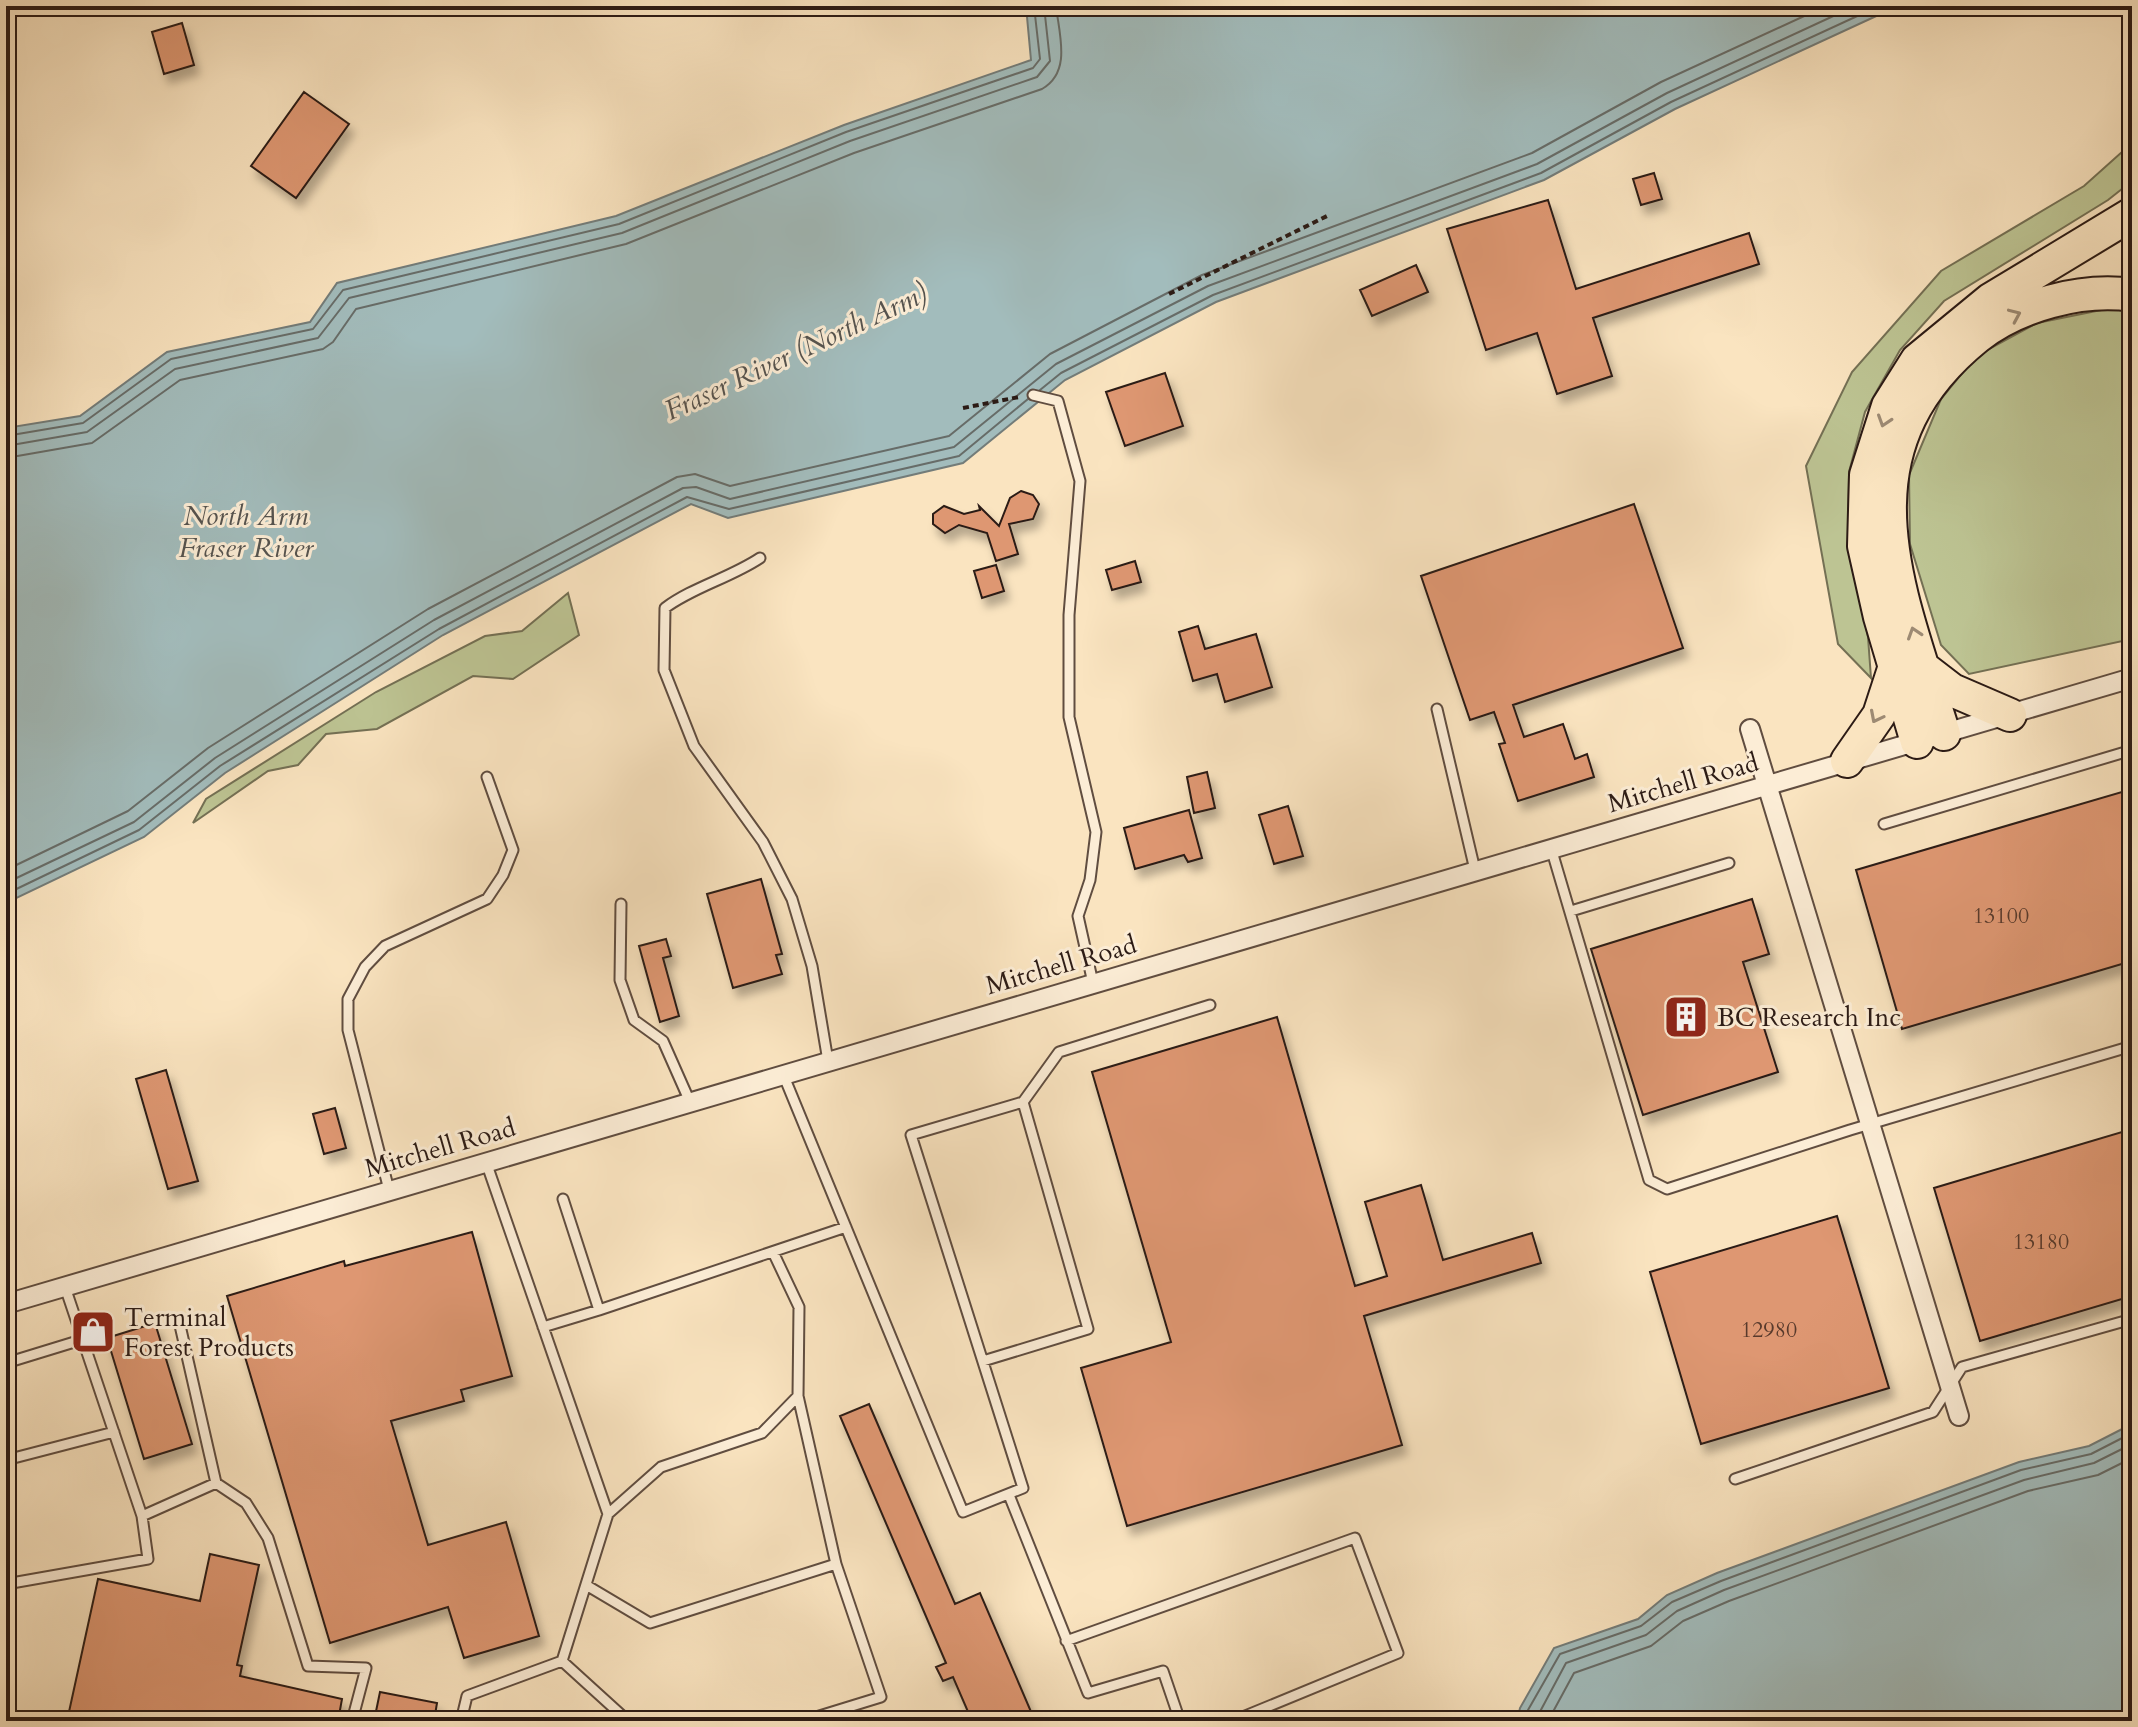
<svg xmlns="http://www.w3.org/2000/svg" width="2138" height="1727" font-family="Cardo,serif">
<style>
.green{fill:#bdc493;stroke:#747054;stroke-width:2}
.water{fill:#a2bcbc;stroke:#737c79;stroke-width:2}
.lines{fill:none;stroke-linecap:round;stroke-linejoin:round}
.shore{stroke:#676c68;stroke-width:2}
.building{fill:#de9772;stroke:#2c1b15;stroke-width:2;filter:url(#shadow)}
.lane-casing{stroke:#604d40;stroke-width:13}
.street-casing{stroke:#604d40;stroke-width:22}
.highway-casing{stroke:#2c1b15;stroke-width:36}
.path{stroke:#2c1b15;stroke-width:4;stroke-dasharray:6 4;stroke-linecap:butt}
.lane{stroke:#fcedd6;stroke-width:9}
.street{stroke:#fcedd6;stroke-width:18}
.highway{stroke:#fae4c0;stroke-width:32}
.oneway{stroke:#9d8a73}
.labels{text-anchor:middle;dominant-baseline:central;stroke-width:6;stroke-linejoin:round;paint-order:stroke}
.number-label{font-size:22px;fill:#583a2c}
.street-label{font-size:26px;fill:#2c1b15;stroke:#fcedd6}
.poi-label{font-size:26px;fill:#2c1b15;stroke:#fcedd6;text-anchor:start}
.water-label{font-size:28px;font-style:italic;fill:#55534f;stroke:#fcedd6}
</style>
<defs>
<filter id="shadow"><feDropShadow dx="5" dy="9" stdDeviation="4" flood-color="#0004"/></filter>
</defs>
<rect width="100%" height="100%" fill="#fae4c0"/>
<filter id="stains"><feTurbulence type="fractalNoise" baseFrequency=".0025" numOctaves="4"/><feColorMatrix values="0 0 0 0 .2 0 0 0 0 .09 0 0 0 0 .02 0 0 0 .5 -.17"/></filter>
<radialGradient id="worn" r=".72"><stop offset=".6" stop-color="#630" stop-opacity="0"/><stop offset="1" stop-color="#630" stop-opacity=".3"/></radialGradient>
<path class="green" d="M2132,143V181L2108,200L1944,301L1900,350L1865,412L1849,472L1848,533L1868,637L1871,678L1838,644L1806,466L1852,372L1941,271L2084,186Z
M2111,308L2132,312V639L1969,674L1941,645L1910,544L1909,475L1941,399L1976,356L2037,323Z
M568,593L579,635L513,679L473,676L377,729L326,734L298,765L268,771L193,823L206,799L376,692L485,636L522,631Z"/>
<path class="water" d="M1026,6H1898L1675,109L1544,180L1216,302L1065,380L963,463L728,518L691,504L443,635L225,773L144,837L6,903V428L80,416L167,352L310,322L337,283L616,216L844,125L1031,60Z
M2132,1424V1721H1517L1520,1708L1554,1648L1638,1619L1667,1595L1717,1573L2019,1462L2089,1446Z"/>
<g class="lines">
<path class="shore" d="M1040,390L1061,373L1213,295L1541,173L1671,102L1879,6
M6,436L83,423L171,359L313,329L343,290L619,224L846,132L1033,68L1040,59L1034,6
M6,446L87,432L175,369L318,338L349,298L622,233L850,141L1037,77L1050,61L1044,6
M6,458L92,443L180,380L323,349L333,342L356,309L626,244L854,153L1042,89C1072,72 1059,34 1056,6
M6,870L128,811L208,748L428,609L677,477L695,474L730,486L949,436L1050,354L1202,275L1532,153L1661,82L1826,6
M6,883L134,822L215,758L434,620L683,488L696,487L730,499L954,447L1056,364L1208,286L1537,164L1667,93L1855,6
M6,894L139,830L220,766L439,629L687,497L729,509L959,456L1028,399
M1525,1721L1528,1710L1560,1654L1641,1626L1672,1602L1721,1581L2021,1470L2091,1454L2132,1433
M1535,1721L1566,1663L1646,1635L1677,1611L1724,1590L2024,1480L2094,1463L2132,1444
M1548,1721L1574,1673L1651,1646L1683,1621L1729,1601L2028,1491L2098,1475L2132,1458"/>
</g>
<path class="building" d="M182,23L194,65L164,74L152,32Z
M304,92L349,124L296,198L251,166Z
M1654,173L1662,199L1641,205L1633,179Z
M1548,200L1576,289L1749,233L1759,264L1593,318L1612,376L1557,394L1537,333L1486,350L1447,229Z
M1416,265L1428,292L1372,316L1360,290Z
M1165,373L1183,426L1125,446L1106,392Z
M1021,491L1033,495L1039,504L1033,519L1009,524L1018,554L996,561L987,533L959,525L945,533L933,524V514L944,506L964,514L980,510L979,506L999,526L1010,498Z
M1634,504L1683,648L1513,705L1524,737L1563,724L1575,759L1587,754L1594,777L1518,801L1499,744L1505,743L1494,712L1470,720L1421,576Z
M1135,561L1141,582L1112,590L1106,570Z
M996,565L1004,591L982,598L974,571Z
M1198,626L1205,649L1256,634L1272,687L1225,702L1217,674L1193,681L1179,632Z
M1207,772L1215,808L1194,813L1187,777Z
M2132,789V961L1902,1029L1856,870Z
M1288,806L1303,856L1274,864L1259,815Z
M1189,810L1202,858L1188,862L1184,855L1135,869L1124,828Z
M761,879L782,954L776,955L782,974L733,988L707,894Z
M1752,899L1769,954L1743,962L1778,1072L1643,1115L1591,949Z
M666,939L671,956L663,958L679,1016L660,1022L639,946Z
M1277,1017L1355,1286L1387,1276L1365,1202L1421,1185L1443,1260L1532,1233L1541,1263L1364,1316L1402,1445L1127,1526L1081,1368L1171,1342L1092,1072Z
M166,1070L198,1181L168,1189L136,1079Z
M335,1108L346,1148L324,1154L313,1114Z
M2132,1129V1296L1980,1341L1934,1188Z
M1837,1216L1889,1388L1701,1444L1650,1272Z
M472,1232L512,1376L461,1390L464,1401L391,1421L428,1545L506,1522L539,1636L464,1658L448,1607L330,1643L227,1296L344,1261L345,1266Z
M155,1323L192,1444L144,1459L107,1338Z
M869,1404L955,1604L980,1593L1035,1721H972L953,1677L943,1681L936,1667L946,1663L840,1416Z
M210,1554L259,1565L237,1665L242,1666L240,1676L342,1699L338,1721H67L98,1579L200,1601Z
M380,1692L437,1703L434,1721H374Z"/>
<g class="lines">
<g class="lane-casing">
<path id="lane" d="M1033,395L1058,401L1080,481L1069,615V717L1096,832L1090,880L1078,916L1093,983
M760,558C730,578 693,587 665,608L664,670L694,746L763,842L792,899L812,966L828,1061
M1437,709L1475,870
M1884,824L2132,750
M1551,848L1649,1180L1667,1189L1850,1130L2132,1046
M621,904L620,980L634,1020L663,1041L690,1102
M1571,911L1729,863
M783,1074L963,1512L1023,1488L911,1135L1023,1102L1059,1052L1210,1005
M486,1162L608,1514L661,1467L762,1433L798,1396L799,1307L773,1252
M389,1190L348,1030V999L365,967L385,946L487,899L503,875L513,850L487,777
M563,1199L599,1310L846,1227
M179,1321L216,1483L246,1503L268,1538L308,1666L366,1668L352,1721
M543,1327L599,1310
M983,1361L1088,1329L1023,1102
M6,1363L81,1340
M6,1460L114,1432
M1735,1479L1933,1412L1962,1367L2132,1319
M1009,1495L1088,1693L1163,1671L1180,1721
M142,1516L216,1483
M6,1584L148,1559L142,1516L65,1287
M586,1585L650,1623L836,1564L798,1396
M1066,1641L1355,1538L1398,1653L1233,1721
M562,1661L628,1721
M461,1721L467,1696L562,1661L608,1514
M803,1721L881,1697L836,1564"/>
</g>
<g class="street-casing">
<path id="street" d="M1750,729L1959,1416
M6,1304L2132,678"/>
</g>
<g class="highway-casing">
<path id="highway" d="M1926,670L1952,690L2010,715
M1944,734C1899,589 1835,452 1977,337C2018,305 2081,288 2132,295
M1917,742L1880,617L1864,546L1866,475L1888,406L1917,360L1990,300L2132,214
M1847,761L1879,715L1894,669"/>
</g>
<path class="path" d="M1169,294L1327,216
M963,408L1019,397"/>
<use href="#lane" class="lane"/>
<use href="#street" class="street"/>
<use href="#highway" class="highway"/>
</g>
<defs><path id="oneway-chevron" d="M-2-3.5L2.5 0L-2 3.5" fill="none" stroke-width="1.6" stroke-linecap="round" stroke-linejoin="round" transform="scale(2)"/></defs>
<g class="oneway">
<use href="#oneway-chevron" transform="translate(2015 315) rotate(-24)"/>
<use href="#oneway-chevron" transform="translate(1884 421) rotate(108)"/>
<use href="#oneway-chevron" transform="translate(1914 633) rotate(-108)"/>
<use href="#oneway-chevron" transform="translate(1876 717) rotate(117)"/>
</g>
<defs>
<g id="building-square" transform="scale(2.3)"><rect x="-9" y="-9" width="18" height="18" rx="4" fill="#8f2418" stroke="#fcedd6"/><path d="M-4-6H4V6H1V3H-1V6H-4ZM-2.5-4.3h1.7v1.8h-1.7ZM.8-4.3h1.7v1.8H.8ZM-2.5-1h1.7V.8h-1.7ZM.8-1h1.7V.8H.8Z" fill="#fff"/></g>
<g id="shop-square" transform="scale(2.3)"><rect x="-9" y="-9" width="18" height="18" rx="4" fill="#8f2418" stroke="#fcedd6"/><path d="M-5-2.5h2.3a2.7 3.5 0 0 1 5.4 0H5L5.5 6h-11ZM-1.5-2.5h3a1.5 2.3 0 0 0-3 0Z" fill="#fff"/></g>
</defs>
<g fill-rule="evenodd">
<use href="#building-square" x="1686" y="1017"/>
<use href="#shop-square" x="93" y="1332"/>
</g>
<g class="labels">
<g class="number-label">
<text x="2001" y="916">13100</text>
<text x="2041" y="1242">13180</text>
<text x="1769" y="1330">12980</text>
</g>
<g class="street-label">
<text transform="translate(1683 783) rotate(-16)">Mitchell Road</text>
<text transform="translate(1061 965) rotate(-16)">Mitchell Road</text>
<text transform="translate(440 1148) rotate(-16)">Mitchell Road</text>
</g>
<g class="poi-label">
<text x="1717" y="1017">BC Research Inc</text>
<text x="124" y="1317">Terminal<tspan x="124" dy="30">Forest Products</tspan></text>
</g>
<g class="water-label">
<text transform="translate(796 352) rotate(-25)">Fraser River (North Arm)</text>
<text x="246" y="516">North Arm<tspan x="246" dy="32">Fraser River</tspan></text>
</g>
</g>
<rect width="2138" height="1727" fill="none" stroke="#fae4c0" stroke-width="32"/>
<rect x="8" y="8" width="2122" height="1711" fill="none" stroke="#2c1b15" stroke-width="4"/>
<rect x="16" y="16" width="2106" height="1695" fill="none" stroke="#2c1b15" stroke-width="2"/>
<rect width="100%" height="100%" filter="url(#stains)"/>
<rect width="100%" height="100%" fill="url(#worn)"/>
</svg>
